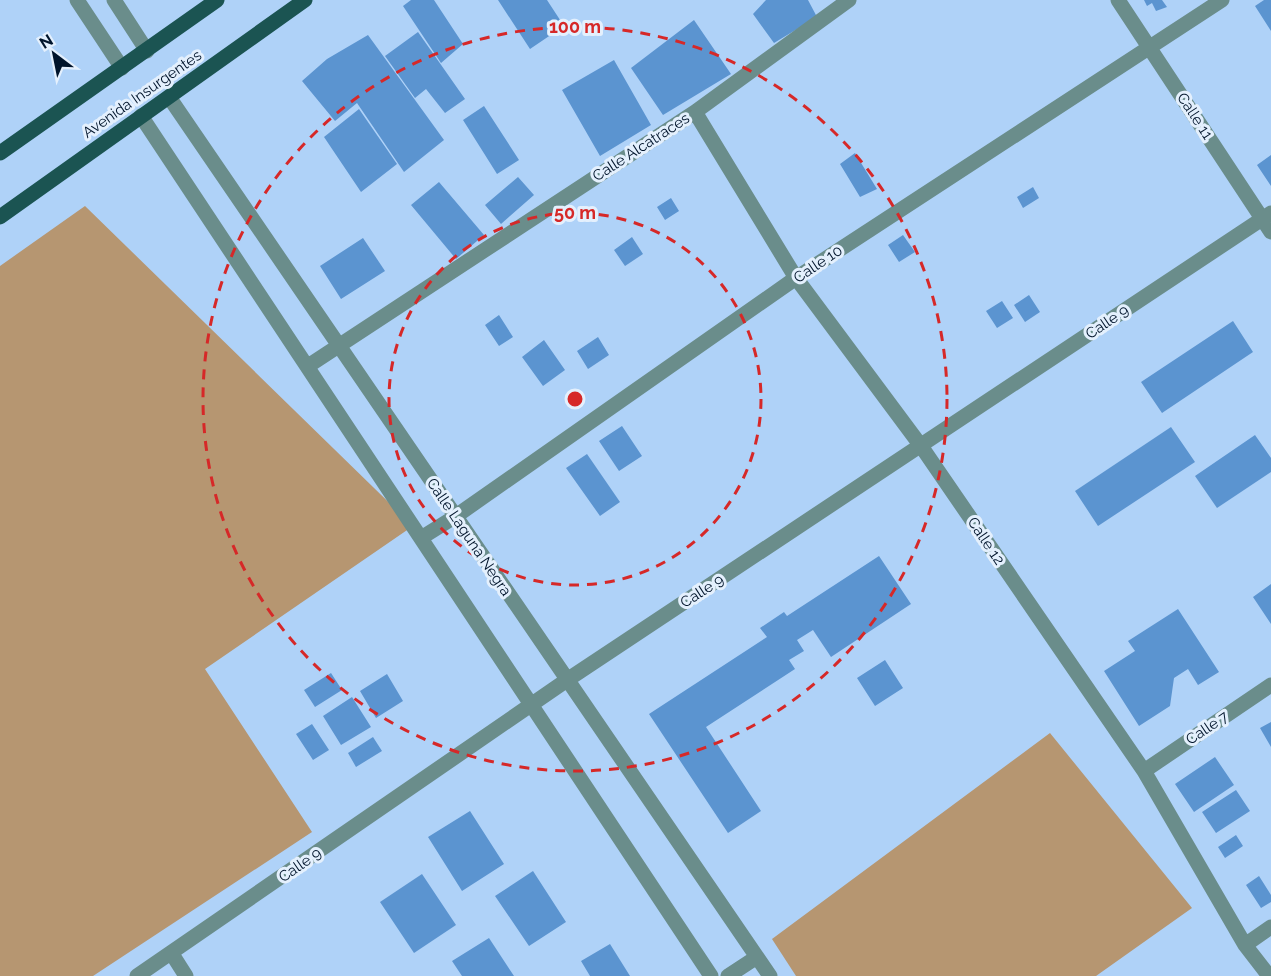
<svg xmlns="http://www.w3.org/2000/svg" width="1271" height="976" font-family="Raleway,sans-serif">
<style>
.green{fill:#b69671}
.building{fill:#5b94d0}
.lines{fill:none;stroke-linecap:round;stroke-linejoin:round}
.street{stroke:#6a8d8b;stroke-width:15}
.primary{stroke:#1b5452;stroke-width:15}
.ring{fill:none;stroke:#d62828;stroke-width:3;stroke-dasharray:10 8}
.labels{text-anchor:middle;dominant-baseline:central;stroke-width:6;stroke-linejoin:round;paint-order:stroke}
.street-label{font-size:15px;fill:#00142b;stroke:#e4f0fd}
.centre{fill:#d62828;stroke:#e4f0fd;stroke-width:3}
.ring-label{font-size:18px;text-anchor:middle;font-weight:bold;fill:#d62828;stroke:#e4f0fd;stroke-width:6;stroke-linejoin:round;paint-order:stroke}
</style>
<rect width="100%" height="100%" fill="#afd2f8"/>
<path class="green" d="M85,206L413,526L205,669L312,832L93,976H0V266Z
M1050,733L1192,908L1096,976H796L772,939Z"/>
<path class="building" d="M411,0H434L463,44L441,63L403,6Z
M498,0H547L564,26L530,49Z
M766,0H808L817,17L774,43L753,14Z
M1144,0H1162L1167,7L1156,11L1152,3L1147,6Z
M1264,0H1271V31L1255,6Z
M694,20L731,74L663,115L631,68Z
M418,32L465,99L445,113L426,89L415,98L385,56Z
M368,35L444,140L404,172L357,103L335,121L302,81L327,59Z
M614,60L651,125L600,156L562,90Z
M484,106L519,160L497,174L463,120Z
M359,109L397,164L361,192L324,137Z
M855,153L877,189L860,197L840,164Z
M1271,155V186L1257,165Z
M518,177L534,195L501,224L485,205Z
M439,182L484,235L456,259L411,205Z
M1033,187L1039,198L1023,208L1017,197Z
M671,198L679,211L665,220L657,207Z
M903,235L915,252L899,262L888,245Z
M632,237L643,254L625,266L614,250Z
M363,238L385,271L341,299L320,266Z
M1029,295L1040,312L1025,322L1014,305Z
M1002,301L1013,318L997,328L986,311Z
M499,315L513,337L499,346L485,325Z
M1233,321L1253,352L1162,413L1141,382Z
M598,337L609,355L588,369L577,351Z
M544,340L565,370L543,386L522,357Z
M622,426L642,456L619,471L599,441Z
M1171,427L1195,462L1098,526L1075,491Z
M1255,435L1271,458V472L1217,508L1195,476Z
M587,454L620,502L600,516L566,468Z
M879,556L911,604L831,657L813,630L797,640L804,651L789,660L795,669L706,727L761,811L728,833L649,714L767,637L760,628L784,612L787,616Z
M1271,584V624L1253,597Z
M1178,609L1219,672L1198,685L1188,669L1174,678L1170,706L1139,726L1104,671L1135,651L1128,641Z
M885,660L903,688L875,706L857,678Z
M331,673L342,690L315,707L304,690Z
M387,674L403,701L376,718L360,691Z
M352,697L371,727L341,745L323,716Z
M1271,722V747L1260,728Z
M312,724L329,750L313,760L296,734Z
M373,737L382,751L356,767L348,753Z
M1215,757L1234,785L1194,812L1175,784Z
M1236,790L1250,811L1216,833L1202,812Z
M470,811L504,864L462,891L428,837Z
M1236,835L1243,846L1225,858L1218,847Z
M533,871L566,922L529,946L495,896Z
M422,874L456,925L414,953L380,902Z
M1259,876L1271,895V902L1261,908L1246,885Z
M489,938L514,976H462L452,961Z
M610,944L630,976H590L581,961Z"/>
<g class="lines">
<path class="street" d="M77,0L122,68
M114,0L147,51
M1118,0L1271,232
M169,97L770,976
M695,112L796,278L921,446L1144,771L1245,945L1269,976
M141,116L711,976
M308,366L695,112L849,0
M421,538L456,516L796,278L1222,0
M1144,771L1271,685
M1245,945L1271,927
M172,954L186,976
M137,976L567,680L1271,213
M728,976L757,957"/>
<path class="primary" d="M0,153L217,0
M0,217L305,0"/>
</g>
<g class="ring">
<circle cx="575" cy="399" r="186"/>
<circle cx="575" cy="399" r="372"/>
</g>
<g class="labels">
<g class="street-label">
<text transform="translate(142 94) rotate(-35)">Avenida Insurgentes</text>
<text transform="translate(1195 116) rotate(57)">Calle 11</text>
<text transform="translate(641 147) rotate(-33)">Calle Alcatraces</text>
<text transform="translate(818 264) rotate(-34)">Calle 10</text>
<text transform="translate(1107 322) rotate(-34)">Calle 9</text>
<text transform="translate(469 537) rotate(56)">Calle Laguna Negra</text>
<text transform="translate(986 541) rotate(56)">Calle 12</text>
<text transform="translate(702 591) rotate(-33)">Calle 9</text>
<text transform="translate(1207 728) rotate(-34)">Calle 7</text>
<text transform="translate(300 865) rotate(-35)">Calle 9</text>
</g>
</g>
<circle cx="575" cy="399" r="9" class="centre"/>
<g class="ring-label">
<text x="575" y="33">100 m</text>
<text x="575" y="219">50 m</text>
</g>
<g transform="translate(54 54) rotate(328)" stroke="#e4f0fd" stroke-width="4.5" paint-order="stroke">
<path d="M0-4.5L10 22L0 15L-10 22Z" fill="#00142b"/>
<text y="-9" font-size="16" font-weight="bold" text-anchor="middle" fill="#00142b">N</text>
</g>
</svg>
